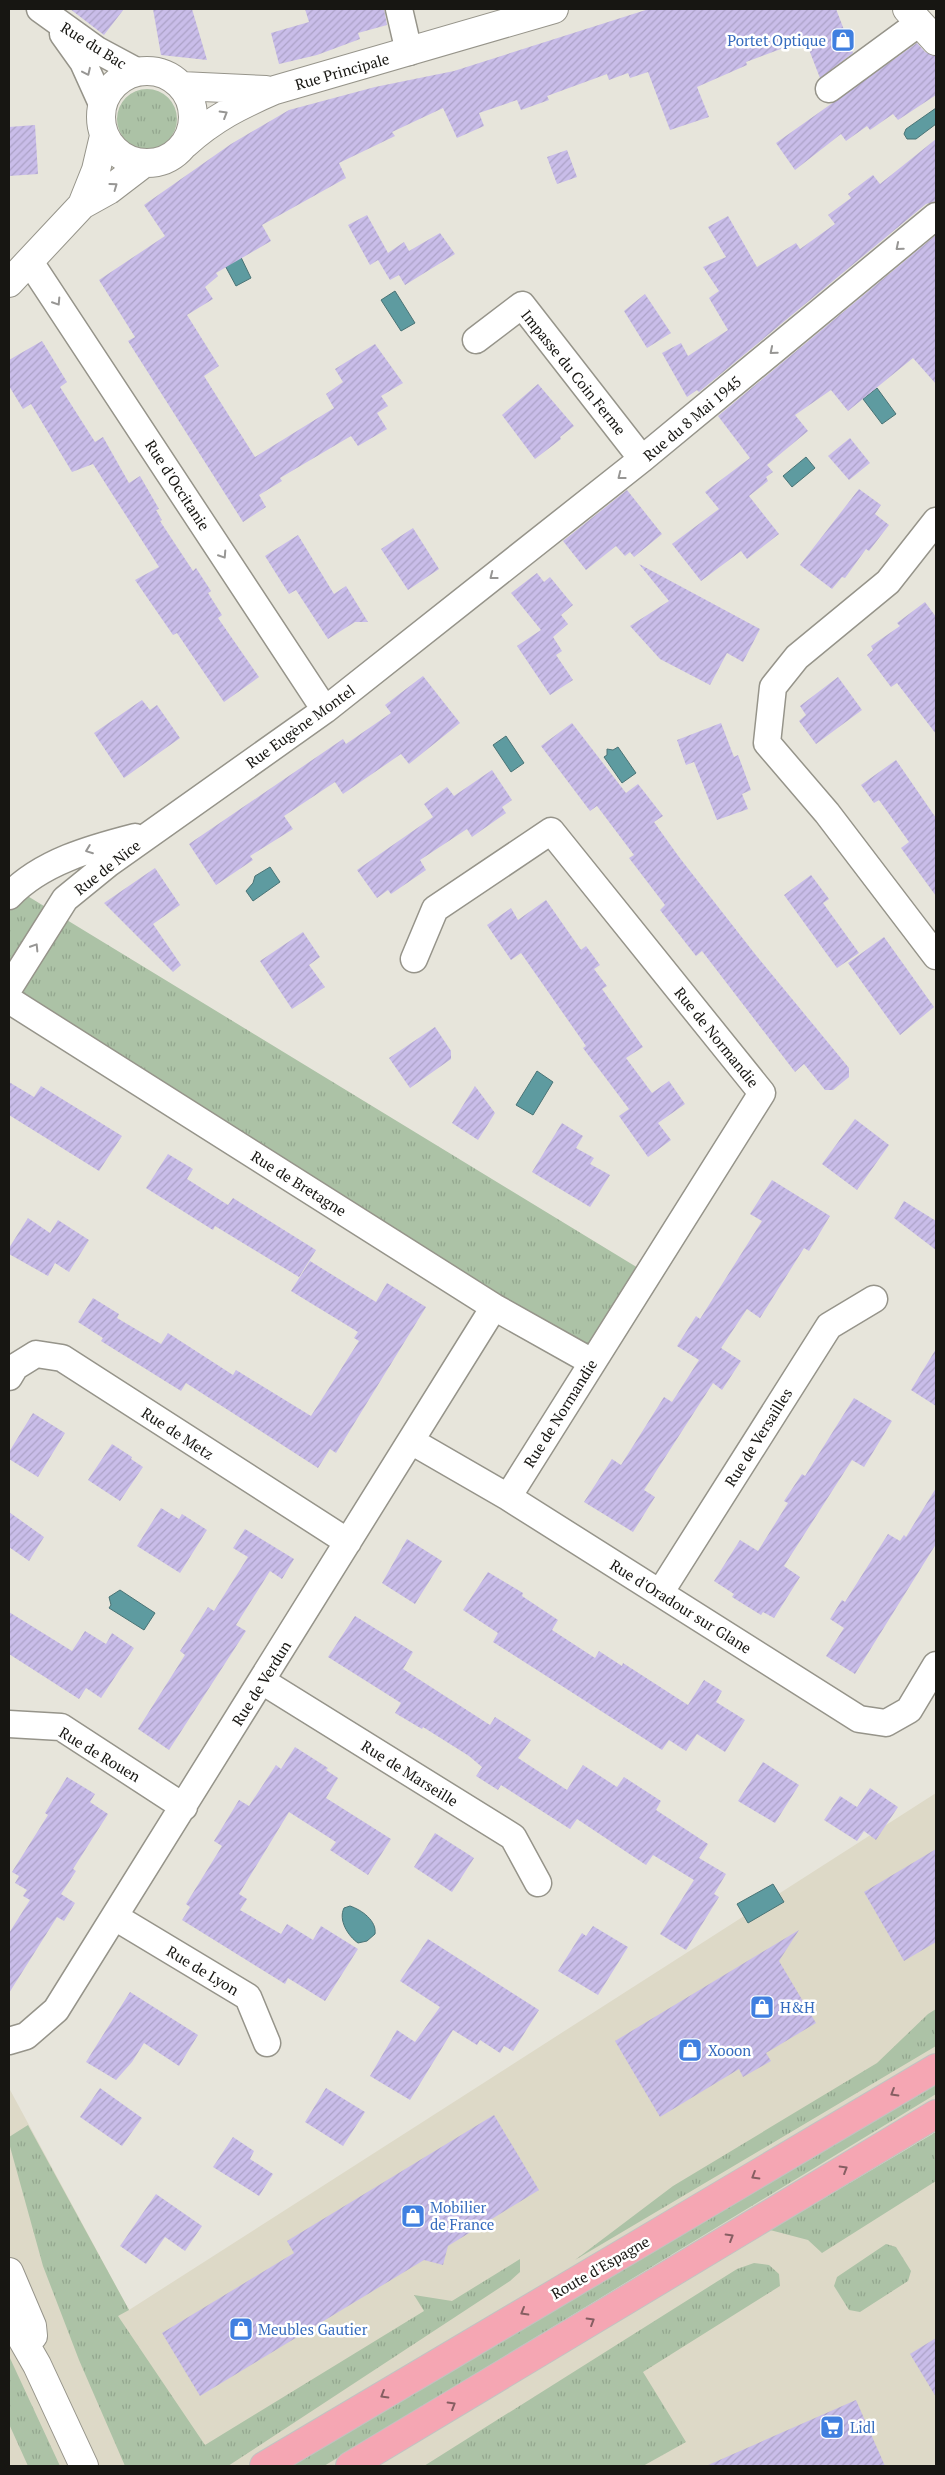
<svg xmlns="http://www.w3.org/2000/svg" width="945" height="2475" font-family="'PT Serif',serif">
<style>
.built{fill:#ddd9c7}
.grass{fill:url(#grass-tufts)}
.water{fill:#5e9ba0;stroke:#497375}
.building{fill:url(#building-hatch)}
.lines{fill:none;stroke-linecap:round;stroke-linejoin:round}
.street-casing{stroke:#96948a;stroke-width:29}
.secondary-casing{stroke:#96948a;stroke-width:30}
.primary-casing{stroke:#c3c2c1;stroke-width:30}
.street{stroke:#fff;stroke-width:26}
.secondary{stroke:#fff;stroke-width:28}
.primary{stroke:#f5a6b3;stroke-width:28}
.oneway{stroke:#979694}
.oneway2{stroke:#865e62}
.labels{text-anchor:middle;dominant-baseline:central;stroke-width:5;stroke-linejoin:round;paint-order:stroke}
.shop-label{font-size:15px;fill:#366cbe;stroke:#fff;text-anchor:start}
.street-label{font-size:15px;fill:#171612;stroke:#fff}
</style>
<defs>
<pattern id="grass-tufts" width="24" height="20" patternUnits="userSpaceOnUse" patternTransform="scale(1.25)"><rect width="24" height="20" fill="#acc2a6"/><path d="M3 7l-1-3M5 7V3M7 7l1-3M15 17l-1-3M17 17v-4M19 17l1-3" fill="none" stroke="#93a68e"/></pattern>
<pattern id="building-hatch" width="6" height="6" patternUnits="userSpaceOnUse" patternTransform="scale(1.25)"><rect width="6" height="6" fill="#c9bde9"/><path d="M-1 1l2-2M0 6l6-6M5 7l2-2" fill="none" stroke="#aca2c7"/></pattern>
</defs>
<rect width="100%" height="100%" fill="#e7e5db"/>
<path class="built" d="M936,1793V2466H9V2088L129,2310Z"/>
<path class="grass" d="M117 119a30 30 0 1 1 60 0a30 30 0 1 1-60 0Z
M16,889L648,1274L592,1362L9,1000V896Z
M936,2009V2046L575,2260L673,2186L877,2063L928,2014Z
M936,2082V2094L324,2466H291Z
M28,2125L129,2310L118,2316L205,2445L424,2311L414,2295L452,2301L520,2259V2272L510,2281L228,2466H125L79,2360L43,2266L9,2143V2137Z
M936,2132V2181L822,2253L808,2240L770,2230Z
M886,2244L896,2247L911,2271L908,2281L860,2312L849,2310L834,2286L837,2277Z
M754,2263L769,2265L779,2274L780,2286L643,2372L686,2442L643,2466H424L737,2269Z
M9,2356L60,2466H28L9,2424Z"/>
<path class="water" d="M936,108V124L916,139H907L904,134L906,129Z
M237,249L251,278L236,286L221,258Z
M395,291L415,323L401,331L381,300Z
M877,388L896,414L882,424L863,399Z
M806,457L815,468L792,487L783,476Z
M506,736L524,763L511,772L493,745Z
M618,747L636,773L622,783L604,757L607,755V749L613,750Z
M270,867L280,882L253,901L246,891L253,883L255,876Z
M537,1071L553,1082L533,1115L516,1105Z
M120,1590L155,1613L144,1630L109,1608L111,1605L109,1597Z
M773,1884L784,1902L748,1923L737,1904Z
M350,1906C362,1910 377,1921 375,1934L367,1941L358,1943C348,1936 338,1920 344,1908Z"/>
<path class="building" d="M70,9H124L104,35Z
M153,9H192L207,60L161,55Z
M305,9H384L387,25L358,33L360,39L317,55L279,64L271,33L309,22Z
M649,9H836L853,53L820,78L808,47L805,48L802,41L746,62L747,65L697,87L709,117L670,130L648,72L630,78L628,73L609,80L607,74L547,96L549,100L521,110L517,100L479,113L484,126L457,138L443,108L392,132L395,136L339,163L346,178L262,225L271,241L216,273L218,276L205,287L213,299L187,315L219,366L204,376L255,457L334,408L326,394L343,382L335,369L375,344L403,383L381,396L388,406L377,413L387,429L358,446L351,436L280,478L282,481L259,495L266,507L243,522L128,341L135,337L99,280L165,236L144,205L231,144L289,110L375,87L454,71Z
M917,43L925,52L936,56V95L898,120L893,114L870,130L867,126L846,141L841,134L795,170L776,143Z
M35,125L38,174L9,176V127Z
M936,139V201L926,204L699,392L697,390L687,397L662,353L681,343L688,356L728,330L709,298L719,291L703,267L726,257L708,227L728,216L757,267L796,243L800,249L835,224L828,215L851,198L848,194L873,175L880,184Z
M567,150L577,177L557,184L547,157Z
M367,215L388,253L404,242L409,251L440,233L455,254L405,285L399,275L390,280L378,260L370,265L348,225Z
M936,235V384L913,358L848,411L831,390L795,415L808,431L767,465L773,472L766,477L768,481L749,496L779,534L747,559L741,551L701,581L672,544L719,509L705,492L750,458L718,416Z
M645,294L671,333L647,348L624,311Z
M42,341L67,382L60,387L95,442L103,437L129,483L140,476L159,509L156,510L162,520L160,521L193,571L196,568L211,591L208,593L222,615L218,618L259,677L224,702L177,633L173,635L135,580L159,567L93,464L72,472L31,404L23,409L9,386V360Z
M538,384L574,426L560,437L561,439L535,459L502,415Z
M850,438L870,463L849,480L828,456Z
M859,489L881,505L875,514L889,525L869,551L866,549L845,578L842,577L832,589L800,565Z
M627,490L662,534L634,557L630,552L625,556L616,546L586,570L563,541Z
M413,528L439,569L408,590L381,549Z
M298,535L334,594L346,586L368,622H355L328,639L296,590L289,594L265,556Z
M639,564L760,629L743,662L727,653L710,685L660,659L630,626L669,601Z
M537,573L544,582L550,577L573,605L561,615L568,624L553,637L562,651L556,655L573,680L550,695L517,646L541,630L511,593Z
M925,602L936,617V734L897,683L891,687L867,655L873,650L871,646L900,626L897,623Z
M423,676L460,723L409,764L401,754L343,794L335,782L284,816L293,829L250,856L253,860L216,885L189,844L343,739L346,744L391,713L385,705Z
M838,677L862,710L816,744L799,721L806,715L800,706Z
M142,700L150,710L157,705L180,738L124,778L94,733Z
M572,723L626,793L638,784L663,816L654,822L679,857L755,954L849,1068V1077L833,1090H825L804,1064L795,1072L702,951L696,956L660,910L665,905L629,858L634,855L597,806L590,811L541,746Z
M721,723L734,757L738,755L751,790L742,794L748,809L717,820L694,762L686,765L677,740Z
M896,760L936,818V896L901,848L909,842L879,800L874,803L861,785Z
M492,770L512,800L502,807L506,813L472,837L467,829L420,860L426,870L391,894L388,890L377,898L357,870L433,817L424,804L447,787L454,796Z
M155,868L180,905L153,924L181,965L173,972L104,903Z
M811,875L829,899L823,903L859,953L837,968L784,895Z
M546,900L581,950L586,946L600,965L594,969L607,986L602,989L643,1047L626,1058L652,1093L669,1081L685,1104L658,1123L671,1140L648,1157L619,1116L629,1109L583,1048L586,1046L521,953L511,960L487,925L511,908L518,920Z
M303,932L320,957L309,965L325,987L292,1009L260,961Z
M884,937L934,1007L900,1035L848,963Z
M435,1027L451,1051V1059L410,1088L389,1058Z
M9,1082L34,1097L41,1086L122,1136L99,1171L9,1115Z
M475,1086L495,1113L478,1140L452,1123Z
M855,1119L889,1145L857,1190L822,1164Z
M562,1123L583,1136L576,1148L594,1158L590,1164L610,1175L590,1207L532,1172Z
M168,1154L193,1169L187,1179L228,1205L233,1198L316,1250L299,1277L215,1226L213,1230L146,1188Z
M772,1180L830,1216L809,1251L804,1248L760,1318L747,1309L721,1348L741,1361L722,1390L713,1383L644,1490L655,1497L633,1532L584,1502L612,1459L621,1465L664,1397L672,1402L699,1360L677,1346L696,1316L700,1319L762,1221L750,1214Z
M904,1201L936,1221V1250L894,1218Z
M28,1218L50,1233L58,1220L89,1240L69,1272L55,1263L48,1276L9,1254V1248Z
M310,1261L376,1302L387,1283L426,1307L336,1453L330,1449L318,1468L186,1383L181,1391L101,1341L103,1338L78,1322L93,1298L119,1314L117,1318L161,1344L168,1333L233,1375L236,1370L311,1416L359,1341L354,1338L358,1332L291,1291Z
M936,1349V1406L911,1390Z
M854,1398L892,1421L864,1467L852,1460L784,1566L800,1577L774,1618L763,1612L761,1615L732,1597L734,1594L714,1581L740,1540L758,1551L788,1503L784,1501L802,1474L805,1476Z
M33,1413L65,1433L38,1477L9,1459V1452Z
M112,1444L132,1457L131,1459L143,1467L120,1501L88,1480Z
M936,1488V1544L855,1674L826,1656L844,1628L830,1619L842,1600L845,1602L888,1534L900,1541L904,1535L906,1537Z
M161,1508L179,1519L182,1514L207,1530L180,1573L137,1546Z
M9,1512L44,1537L29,1561L9,1547Z
M245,1529L294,1559L282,1579L270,1571L236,1625L246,1631L169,1750L138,1729L185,1655L180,1651L208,1607L214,1611L248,1557L233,1548Z
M407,1539L442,1561L415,1604L382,1583Z
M488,1572L523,1593L522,1596L558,1620L552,1630L595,1658L599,1651L622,1666L623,1663L688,1705L704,1680L722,1691L716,1702L745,1720L725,1752L697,1734L686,1751L669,1740L662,1750L493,1642L498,1633L463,1610Z
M9,1612L72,1651L85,1631L106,1644L112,1633L134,1648L101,1698L86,1688L79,1699L9,1654Z
M355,1616L413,1652L403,1669L490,1725L495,1717L531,1740L518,1758L567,1790L583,1765L617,1787L624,1777L661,1801L656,1810L708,1844L699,1858L726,1874L714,1894L719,1897L686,1950L660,1934L694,1880L653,1855L646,1865L577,1819L570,1829L501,1785L498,1790L476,1776L482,1767L469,1756L423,1727L422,1729L395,1713L401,1703L328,1657Z
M295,1747L328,1768L326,1770L338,1778L326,1798L391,1839L368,1875L330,1850L336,1842L289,1812L239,1894L247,1899L240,1910L281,1934L287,1924L313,1940L321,1926L358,1949L325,2001L288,1978L285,1984L182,1920L190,1907L186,1904L222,1846L214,1841L239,1800L249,1806L276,1765L281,1769Z
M763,1762L799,1785L775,1823L738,1801Z
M67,1777L95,1794L90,1802L108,1814L73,1869L76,1871L61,1894L75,1903L64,1921L57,1917L9,1993V1933L30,1900L23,1896L27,1890L15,1883L19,1876L12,1872L48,1815L45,1813Z
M870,1788L898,1807L876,1840L864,1831L857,1841L824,1820L840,1796L857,1807Z
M435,1833L474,1858L452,1892L414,1867Z
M936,1849V1942L904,1961L864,1892Z
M593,1926L628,1947L598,1995L558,1971L582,1933L586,1936Z
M799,1930L779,1961L816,2023L766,2053L771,2061L743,2077L739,2069L660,2117L615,2041Z
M428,1939L539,2010L513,2051L504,2046L500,2053L480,2040L477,2045L453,2030L410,2100L370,2076L397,2030L415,2042L440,2007L400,1981Z
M130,1992L198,2035L179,2066L144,2043L132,2062L116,2080L86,2062Z
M100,2088L142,2118L122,2146L80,2117Z
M326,2088L365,2112L343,2146L305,2122Z
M494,2115L539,2190L448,2246L443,2265L424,2260L200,2396L162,2333L294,2253L287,2241Z
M233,2137L254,2151L250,2159L273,2174L259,2196L213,2167Z
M156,2194L202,2226L185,2251L165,2237L146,2264L120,2246Z
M936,2338V2397L910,2354Z
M856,2400L885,2466H706Z"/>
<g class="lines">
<g class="street-casing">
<path id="street" d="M40,9L97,50L138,72
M399,9L409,52
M63,34L83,62L102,104
M829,89L919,23
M30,262L325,710
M476,340L522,305L642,459
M936,521L888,582L797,657L773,687L767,743L827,813L936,956
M9,896C41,862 92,848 135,837
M414,959L435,909L551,831L762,1093L508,1497
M9,988L65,899L108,864L325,710L642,459L936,216
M9,1000L494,1307L592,1362
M9,1377L15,1367L36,1354L62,1358L348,1542
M411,1441L508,1497L859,1719L886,1723L909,1710L936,1665
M660,1593L829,1326L874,1299
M262,1681L513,1837L538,1883
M9,1724L61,1727L184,1807
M115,1917L248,1997L267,2043
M9,2041L26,2036L56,2010L494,1307"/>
</g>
<g class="secondary-casing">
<path id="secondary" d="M907,9L936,41
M101 117a46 46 0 1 1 92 0a46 46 0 1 1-92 0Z
M181,86L266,90
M185,144C214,118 240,105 275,90L554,9
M82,205L96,170L104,136
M9,283L82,205L109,190L143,164
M9,2272L32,2326L33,2336
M9,2316L37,2365L84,2466"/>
</g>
<g class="primary-casing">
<path id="primary" d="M264,2466L936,2068
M350,2466L936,2114"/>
</g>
<use href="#street" class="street"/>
<use href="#secondary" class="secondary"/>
<use href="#primary" class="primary"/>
</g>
<defs><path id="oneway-chevron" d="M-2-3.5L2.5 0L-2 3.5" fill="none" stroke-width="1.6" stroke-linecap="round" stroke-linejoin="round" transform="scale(1.25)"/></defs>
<g class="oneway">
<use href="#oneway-chevron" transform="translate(87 72) rotate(65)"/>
<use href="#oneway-chevron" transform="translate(224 114) rotate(-31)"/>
<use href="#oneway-chevron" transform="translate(114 186) rotate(-36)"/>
<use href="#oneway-chevron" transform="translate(899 247) rotate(140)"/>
<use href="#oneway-chevron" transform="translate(57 302) rotate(57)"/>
<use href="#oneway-chevron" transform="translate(773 351) rotate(140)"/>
<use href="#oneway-chevron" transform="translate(621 476) rotate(142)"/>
<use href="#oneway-chevron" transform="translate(223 555) rotate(57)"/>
<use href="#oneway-chevron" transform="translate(493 576) rotate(142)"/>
<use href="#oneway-chevron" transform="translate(89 850) rotate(159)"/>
<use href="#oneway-chevron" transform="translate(35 947) rotate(-58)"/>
</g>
<g class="oneway2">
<use href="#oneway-chevron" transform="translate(894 2093) rotate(149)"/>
<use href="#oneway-chevron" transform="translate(844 2169) rotate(-31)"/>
<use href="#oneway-chevron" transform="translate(755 2176) rotate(149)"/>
<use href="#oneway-chevron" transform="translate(730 2237) rotate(-31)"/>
<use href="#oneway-chevron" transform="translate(524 2312) rotate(150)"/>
<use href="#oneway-chevron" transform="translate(591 2321) rotate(-31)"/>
<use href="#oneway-chevron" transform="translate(384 2395) rotate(149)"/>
<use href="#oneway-chevron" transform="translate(452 2405) rotate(-31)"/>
</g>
<defs>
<g id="shop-square" transform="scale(1.25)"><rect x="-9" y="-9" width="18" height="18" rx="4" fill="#3f7fe0" stroke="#fff"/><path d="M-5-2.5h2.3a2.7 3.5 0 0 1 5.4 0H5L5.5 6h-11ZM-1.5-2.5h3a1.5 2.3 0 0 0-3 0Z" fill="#fff"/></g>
<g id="supermarket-square" transform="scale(1.25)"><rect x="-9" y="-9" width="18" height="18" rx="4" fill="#3f7fe0" stroke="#fff"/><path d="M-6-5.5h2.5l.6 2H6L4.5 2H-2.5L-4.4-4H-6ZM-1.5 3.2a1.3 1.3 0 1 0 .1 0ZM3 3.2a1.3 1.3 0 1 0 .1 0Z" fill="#fff"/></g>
</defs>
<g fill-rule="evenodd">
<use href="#shop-square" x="843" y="40"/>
<use href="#shop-square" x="762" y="2007"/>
<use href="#shop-square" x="690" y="2050"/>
<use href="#shop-square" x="413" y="2216"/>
<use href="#shop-square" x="241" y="2329"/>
<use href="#supermarket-square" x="832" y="2427"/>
</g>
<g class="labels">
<g class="shop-label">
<text x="826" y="40" text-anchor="end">Portet Optique</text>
<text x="780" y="2007">H&amp;H</text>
<text x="708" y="2050">Xooon</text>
<text x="430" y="2207">Mobilier<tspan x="430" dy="17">de France</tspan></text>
<text x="258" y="2329">Meubles Gautier</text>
<text x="850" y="2427">Lidl</text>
</g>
<g class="street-label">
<text transform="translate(94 45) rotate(32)">Rue du Bac</text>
<text transform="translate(342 71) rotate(-16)">Rue Principale</text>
<text transform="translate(574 372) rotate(51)">Impasse du Coin Ferme</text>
<text transform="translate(692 418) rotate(-40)">Rue du 8 Mai 1945</text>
<text transform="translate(178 485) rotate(57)">Rue d'Occitanie</text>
<text transform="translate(300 726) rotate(-36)">Rue Eugène Montel</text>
<text transform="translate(107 867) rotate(-38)">Rue de Nice</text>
<text transform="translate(717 1037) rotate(51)">Rue de Normandie</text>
<text transform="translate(299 1183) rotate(32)">Rue de Bretagne</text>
<text transform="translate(560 1413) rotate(-58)">Rue de Normandie</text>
<text transform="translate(178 1433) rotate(33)">Rue de Metz</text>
<text transform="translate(758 1437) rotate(-58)">Rue de Versailles</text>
<text transform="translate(681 1606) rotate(32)">Rue d'Oradour sur Glane</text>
<text transform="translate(261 1683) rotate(-58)">Rue de Verdun</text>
<text transform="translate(100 1754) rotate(31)">Rue de Rouen</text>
<text transform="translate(410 1773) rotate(32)">Rue de Marseille</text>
<text transform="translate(203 1970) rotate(31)">Rue de Lyon</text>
<text transform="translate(600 2267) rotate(-30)">Route d'Espagne</text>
</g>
</g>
<rect width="945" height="2475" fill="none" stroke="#171612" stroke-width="20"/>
</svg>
